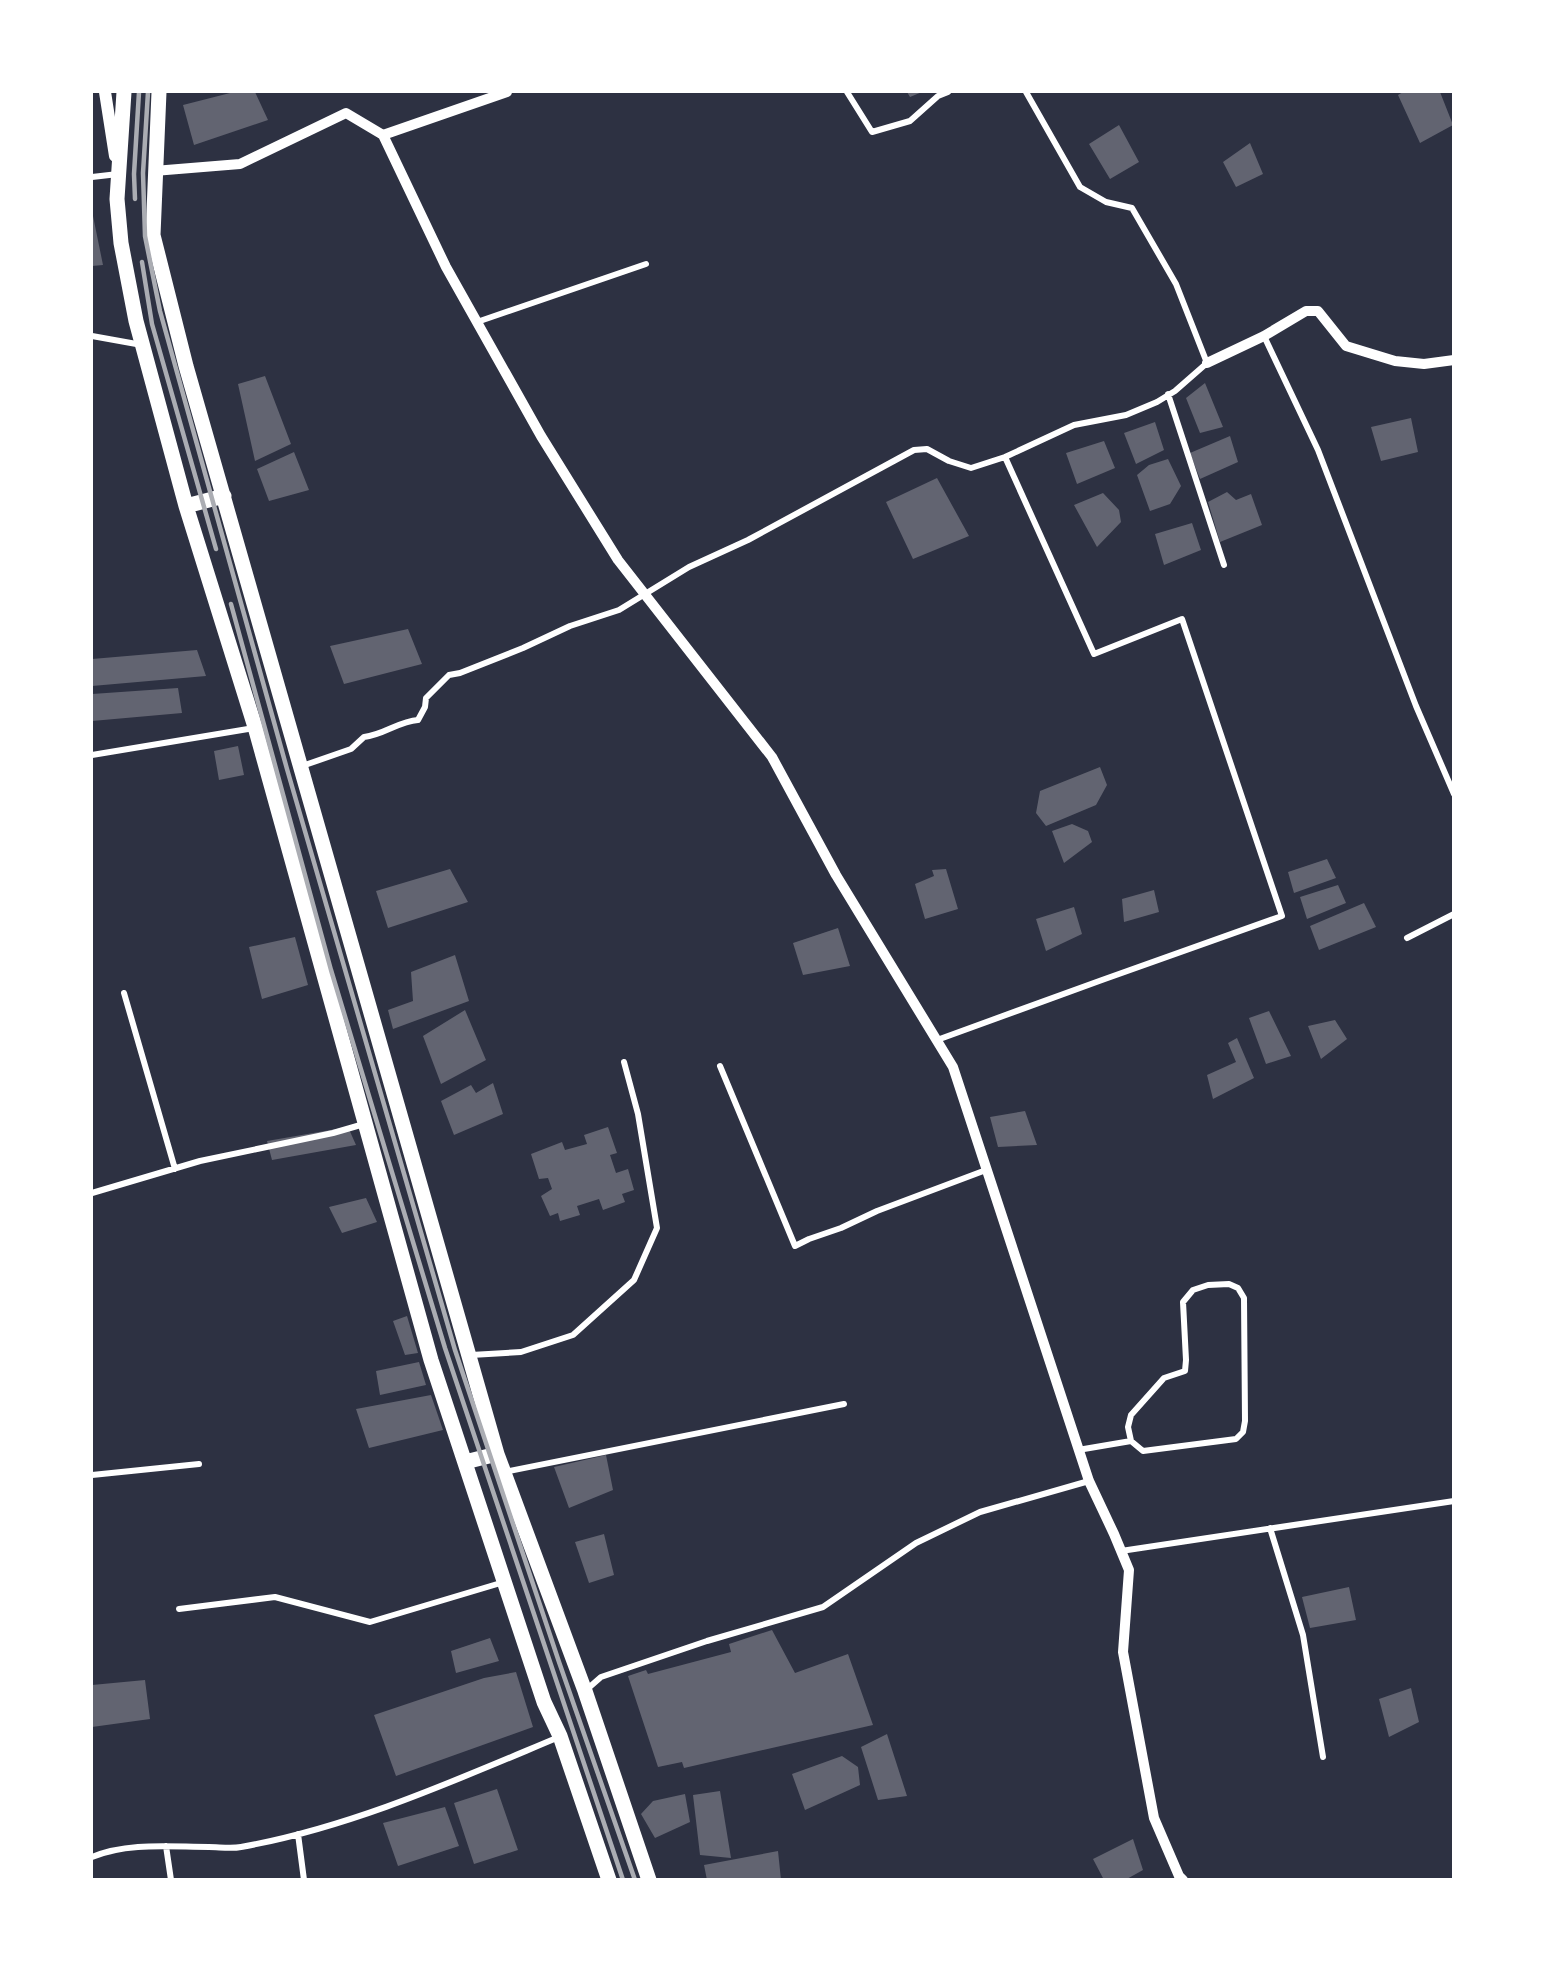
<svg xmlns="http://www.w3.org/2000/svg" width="1545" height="1971" font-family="'Nunito Sans',sans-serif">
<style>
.building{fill:#626471}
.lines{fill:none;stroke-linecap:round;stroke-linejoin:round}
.minor{stroke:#fff;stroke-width:6}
.tertiary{stroke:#fff;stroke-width:10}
.secondary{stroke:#fff;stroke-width:12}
.primary{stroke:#fff;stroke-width:15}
.rail{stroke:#abadb3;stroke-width:4.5}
</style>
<rect width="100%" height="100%" fill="#2d3142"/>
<path class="building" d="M234,92H255L268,120L194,145L183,105Z
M907,92H922L910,97Z
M1403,92H1440L1453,125L1420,143L1398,95Z
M1119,125L1139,162L1110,179L1089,144Z
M1250,143L1263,174L1236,187L1223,162Z
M93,216L103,265L92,266Z
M265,376L291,444L255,461L238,384Z
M1205,383L1223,427L1200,433L1186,398Z
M1411,418L1418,452L1381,461L1371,427Z
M1155,422L1164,450L1136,464L1124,433Z
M1230,436L1238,462L1200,479L1190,453Z
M1104,441L1115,468L1077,484L1066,453Z
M294,452L309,490L269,501L257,469Z
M1168,459L1181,486L1170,504L1150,511L1137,475L1149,465Z
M937,478L969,536L913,559L886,502Z
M1227,492L1236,500L1251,494L1262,525L1220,542L1208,502Z
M1103,493L1119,510L1121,522L1097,547L1074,505Z
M1192,523L1201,550L1164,565L1155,534Z
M408,629L422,664L344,684L330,646Z
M197,650L206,676L92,686V659Z
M178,688L182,713L92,721V694Z
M238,746L244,775L219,780L214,751Z
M1100,767L1107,785L1096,805L1046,826L1036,813L1040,791Z
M1072,824L1088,831L1092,842L1064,863L1052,831Z
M1327,859L1336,878L1294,893L1288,872Z
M450,869L468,902L388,928L376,891Z
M946,869L958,909L925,919L915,884L934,876L932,870Z
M1338,885L1346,903L1307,919L1300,897Z
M1154,890L1159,912L1124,922L1122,899Z
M1364,903L1376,927L1319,950L1310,926Z
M1074,907L1082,934L1046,951L1036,919Z
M838,928L850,966L803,975L793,943Z
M295,937L308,985L262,999L249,947Z
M455,955L469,1001L393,1029L388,1010L413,1001L411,972Z
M465,1010L486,1060L441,1084L423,1036Z
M1269,1011L1291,1056L1266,1064L1249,1018Z
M1335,1020L1347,1039L1321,1059L1308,1026Z
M1237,1038L1254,1078L1213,1099L1207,1075L1236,1062L1228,1043Z
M493,1083L503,1114L454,1135L441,1101L471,1085L476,1093Z
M1025,1111L1037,1145L998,1147L990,1117Z
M348,1127L356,1145L272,1160L267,1141Z
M608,1127L617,1153L610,1155L616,1173L628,1169L634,1190L622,1194L625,1202L603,1210L599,1199L577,1206L580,1215L560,1221L558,1213L550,1216L541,1196L552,1189L548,1178L539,1179L531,1154L562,1142L565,1150L587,1144L584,1135Z
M366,1198L377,1222L342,1233L329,1207Z
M407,1316L418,1353L405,1355L393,1321Z
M419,1362L426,1385L380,1395L376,1371Z
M431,1395L443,1430L369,1448L356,1409Z
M606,1455L613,1490L569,1508L554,1467Z
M604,1534L614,1575L589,1583L575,1542Z
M1349,1587L1356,1620L1310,1628L1302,1597Z
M772,1630L795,1673L848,1654L873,1725L684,1768L682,1762L658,1767L628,1676L646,1670L648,1674L731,1652L729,1644Z
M490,1638L499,1661L456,1673L451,1651Z
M516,1672L533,1727L396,1776L374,1715L484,1678Z
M145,1680L150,1719L92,1727V1685Z
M1411,1688L1419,1722L1389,1737L1379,1699Z
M887,1734L907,1796L878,1800L861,1747Z
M842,1756L858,1767L860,1785L805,1810L792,1774Z
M497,1789L518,1850L474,1864L454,1803Z
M720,1791L731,1858L700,1855L693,1795Z
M685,1794L690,1822L655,1838L641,1814L653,1801Z
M445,1807L459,1846L398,1866L383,1823Z
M1133,1839L1143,1870L1125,1880H1104L1093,1859Z
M778,1851L781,1880H707L704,1865Z"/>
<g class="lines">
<path class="minor" d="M847,92L872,132L910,121L938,96L948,92
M92,177L118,174
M477,322L646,264
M92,336L142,345
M1264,336L1318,450L1416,706L1454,794
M1168,394L1224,565
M92,755L254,728
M302,766L351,749L364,737C384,735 399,721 418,720L425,707L426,698L449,675L460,673L523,648L570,626L619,610L689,567L748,540L914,450L927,449L949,461L971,468L1005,457L1074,425L1126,415L1157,402L1175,391L1207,363L1176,284L1132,208L1106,202L1080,187L1026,92
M1407,938L1454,914
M124,993L175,1169
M937,1040L1102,980L1282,916L1182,619L1094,654L1005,457
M720,1066L795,1246L809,1239L841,1228L877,1211L986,1170
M92,1193L200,1161L333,1133L364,1124
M471,1355L521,1352L573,1335L634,1280L657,1228L638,1114L624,1062
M1078,1450L1131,1441L1143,1451L1236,1439L1243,1432L1245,1421L1244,1298L1238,1288L1229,1284L1208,1285L1193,1290L1183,1302L1186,1360L1185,1371L1164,1378L1131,1415L1128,1427L1131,1441
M504,1472L844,1404
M92,1475L199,1464
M1270,1528L1303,1635L1323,1757
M1121,1551L1454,1501
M179,1609L275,1597L370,1622L504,1582
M585,1691L601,1677L707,1641L823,1607L916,1543L980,1512L1089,1481
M298,1834L304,1880
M166,1846L171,1880
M92,1857C128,1842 171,1847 209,1847C219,1847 231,1849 241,1847C352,1827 456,1780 559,1737"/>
<path class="tertiary" d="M383,135L507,92
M154,171L240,164L346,113L383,135L446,267L541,436L618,560L772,757L836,875L953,1067L1089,1481L1114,1534L1129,1570L1123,1652L1154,1818L1179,1876L1183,1880
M1207,363L1264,336L1306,311H1318L1346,346L1395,361L1424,364L1454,360"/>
<path class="secondary" d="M105,92L115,156"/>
<path class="primary" d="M124,92L117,199L121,243L136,321L186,506L255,727L431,1360L544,1702L560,1736L609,1880
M159,92L153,235L186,366L497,1454L585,1691L649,1880
M186,506L224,496
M465,1462L497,1454"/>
<path class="rail" d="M148,92L143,173L145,236L160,311L287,769L455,1350L559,1662L635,1880
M135,199L134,174L139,92
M142,262L152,324L216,549
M231,604L331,970L445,1348L623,1880"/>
</g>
<rect width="1545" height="1971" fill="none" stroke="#ffffff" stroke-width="186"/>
</svg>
